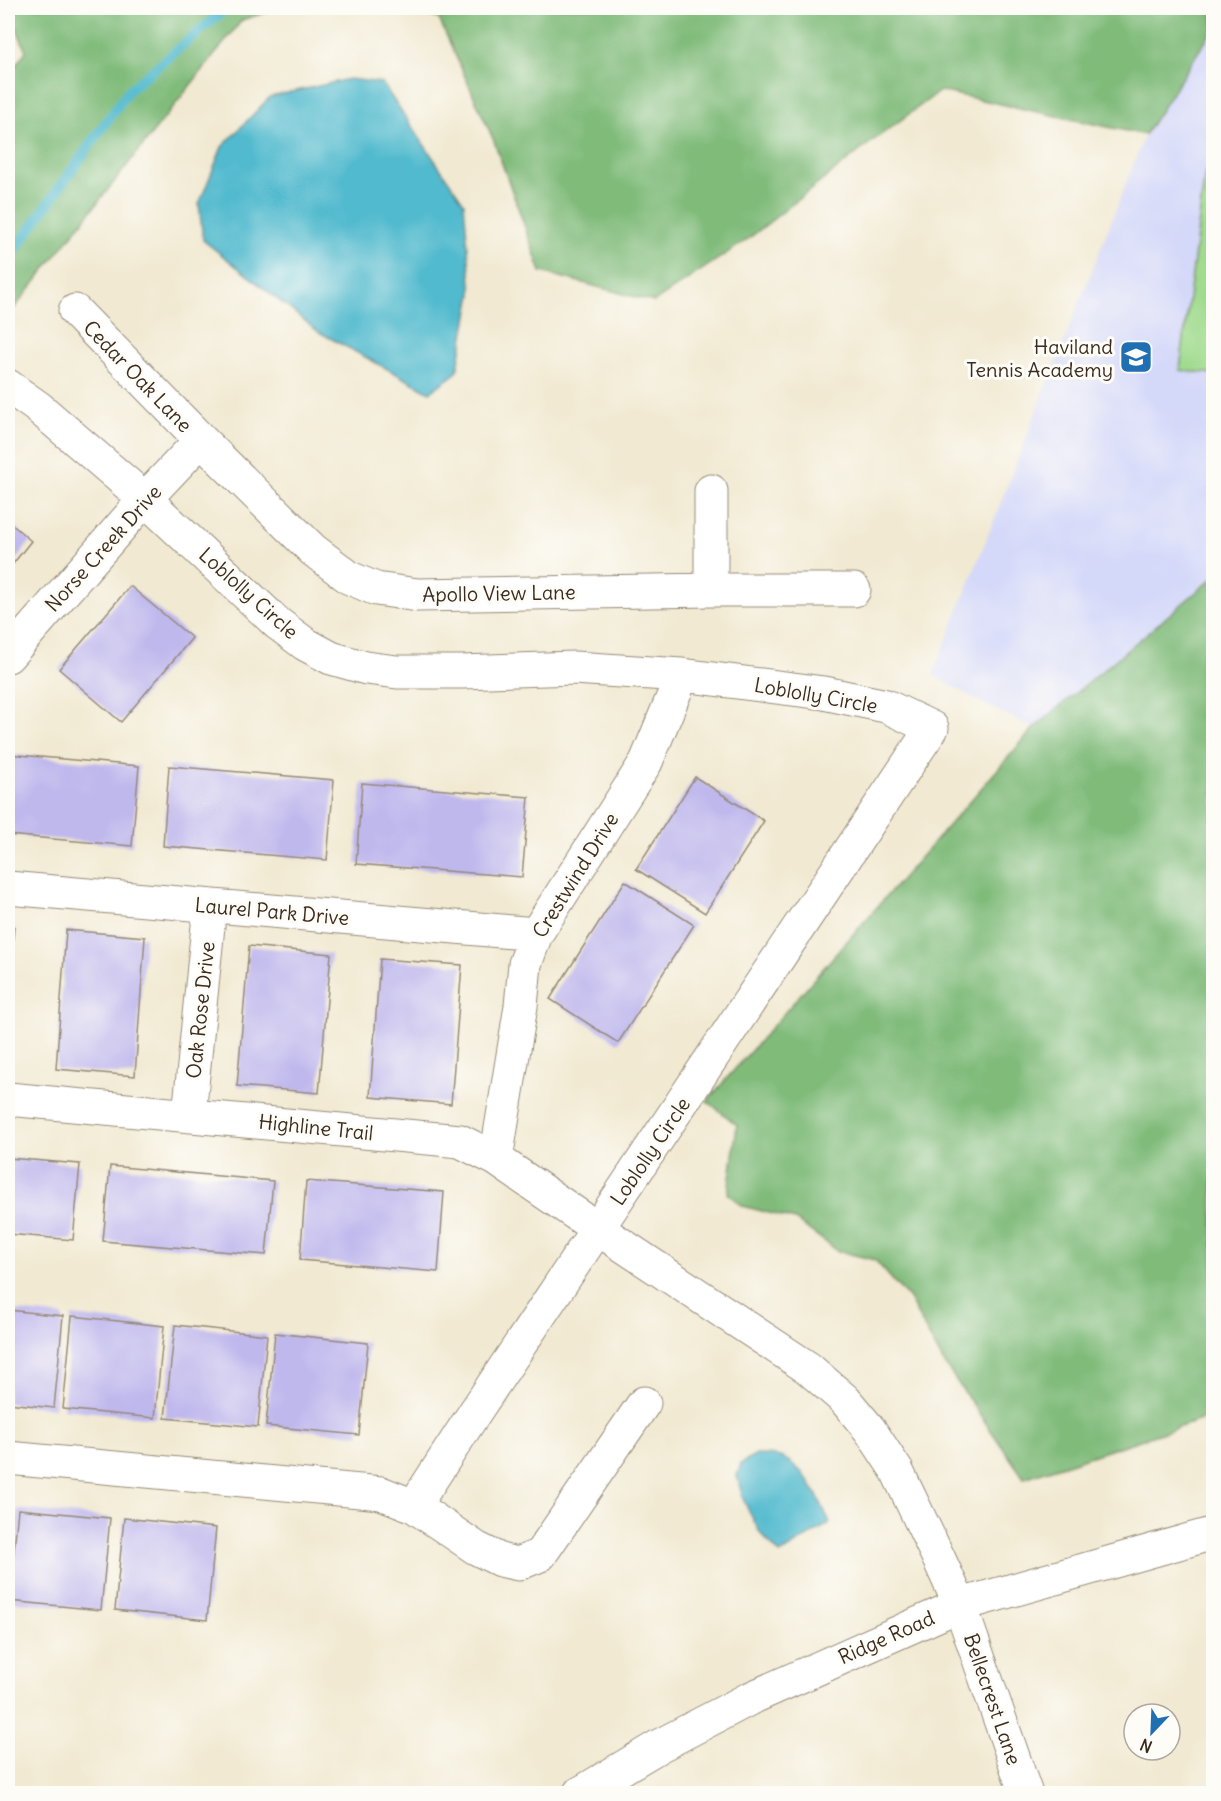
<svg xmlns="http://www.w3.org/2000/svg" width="1221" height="1801" font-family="Delius,sans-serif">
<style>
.built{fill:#d4d8f9}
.green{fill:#a0db8f;stroke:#6e8256;stroke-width:1.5}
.forest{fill:#80bb7a;stroke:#5e724c;stroke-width:1.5}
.water{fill:#51bace;stroke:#467276;stroke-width:1.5}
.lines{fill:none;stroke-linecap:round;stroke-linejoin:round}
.stream{stroke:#51bace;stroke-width:10}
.building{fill:#bfb8ed}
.minor-casing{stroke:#968a78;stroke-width:35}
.minor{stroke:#fff;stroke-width:33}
.labels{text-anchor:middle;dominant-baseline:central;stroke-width:6;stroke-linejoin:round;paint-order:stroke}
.poi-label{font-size:20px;fill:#3b2a1e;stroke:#fdfcf7;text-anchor:end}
.street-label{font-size:20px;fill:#3b2a1e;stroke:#fdfcf7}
</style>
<rect width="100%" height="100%" fill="#fdfcf7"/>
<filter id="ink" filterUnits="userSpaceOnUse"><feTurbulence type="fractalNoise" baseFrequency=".0167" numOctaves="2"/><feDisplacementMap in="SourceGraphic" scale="12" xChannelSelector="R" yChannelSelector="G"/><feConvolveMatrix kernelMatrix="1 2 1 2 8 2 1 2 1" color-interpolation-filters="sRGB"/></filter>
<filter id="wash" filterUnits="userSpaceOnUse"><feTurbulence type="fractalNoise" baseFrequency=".008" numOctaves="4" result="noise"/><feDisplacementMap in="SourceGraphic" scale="24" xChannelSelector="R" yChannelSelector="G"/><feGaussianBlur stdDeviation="1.35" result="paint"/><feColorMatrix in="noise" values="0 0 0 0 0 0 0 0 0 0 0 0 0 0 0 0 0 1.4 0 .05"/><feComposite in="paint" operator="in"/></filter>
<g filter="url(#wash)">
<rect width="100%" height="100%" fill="#f1e9d1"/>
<path class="built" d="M1213,29V578L1034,728L988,706L933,675L1145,135Z"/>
<path class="green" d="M1205,172L1214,173L1213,374L1180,370Z"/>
<path class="forest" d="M8,8H280L242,20L8,316V76L26,51Z
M409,8H1213V29L1145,135L940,91L870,143L748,239L654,302L541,272L494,141L439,19Z
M1213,578V1416L1024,1478L942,1360L909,1299L875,1260L838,1251L795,1220L743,1206L728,1194L737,1125L707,1101L1034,728Z"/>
<path class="water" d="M349,79L382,83L464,203L472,294L457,372L430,392L319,332L203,240L199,204L222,147L270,97Z
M756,1455C763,1455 773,1455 780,1457C807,1467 819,1499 830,1523L780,1554L760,1533L743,1499L737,1476L741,1464Z"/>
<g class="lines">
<path class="stream" d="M8,260L129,90L227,8"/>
</g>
<g id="blocks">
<path class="building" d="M8,521L31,541L8,570Z
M130,586L192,638L121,722L59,669Z
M8,754L139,766L132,846L8,835Z
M169,766L334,780L327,860L163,846Z
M695,777L764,821L705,913L636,869Z
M362,783L529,797L522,877L356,864Z
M625,881L694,925L618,1043L550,999Z
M8,925L14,926L9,994H8Z
M66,930L145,937L135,1076L56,1069Z
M249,946L331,954L319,1093L237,1086Z
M380,959L462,965L451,1104L370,1097Z
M8,1158L80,1164L73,1240L8,1234Z
M110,1166L273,1181L266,1255L103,1241Z
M306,1181L444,1192L438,1272L300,1260Z
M8,1310L63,1316L54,1408L8,1403Z
M72,1316L164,1326L155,1418L63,1409Z
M175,1325L267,1335L258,1427L165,1418Z
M275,1333L368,1343L359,1435L266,1426Z
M18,1509L110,1518L101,1610L9,1601Z
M124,1518L216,1528L207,1620L115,1610Z"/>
</g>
</g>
<g filter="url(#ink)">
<use href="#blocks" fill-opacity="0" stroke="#968a78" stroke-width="1.5"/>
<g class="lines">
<g class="minor-casing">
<path id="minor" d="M75,311L201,440L313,550L350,578L376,589L418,595L711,590H854
M8,386L39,408L145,499L277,623L305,644L331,658L366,668L397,672H462L574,668L682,675L824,693L886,706L932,728L475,1412L414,1506
M711,491V590
M8,656L145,499L201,440
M8,888L536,934
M8,1099L460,1141L496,1159L598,1229L808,1368L845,1400L870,1430L897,1471L940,1561L960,1605L1026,1794
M189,1115L210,906
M496,1159L521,1006L525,964L536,934L646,762L682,675
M8,1458L381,1493L414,1506L476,1548L500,1560L518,1564L540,1555L644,1403
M579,1794L659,1746L749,1699L960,1605L1214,1533"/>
</g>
<use href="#minor" class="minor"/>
</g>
</g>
<defs>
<g id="school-square" transform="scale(1.725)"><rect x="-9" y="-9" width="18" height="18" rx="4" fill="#1f6fb2" stroke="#fdfcf7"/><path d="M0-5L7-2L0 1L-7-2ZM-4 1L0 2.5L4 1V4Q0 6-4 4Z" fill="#fff"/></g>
</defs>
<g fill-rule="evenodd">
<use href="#school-square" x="1136" y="357"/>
</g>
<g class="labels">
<g class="poi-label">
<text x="1113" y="346">Haviland<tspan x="1113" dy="23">Tennis Academy</tspan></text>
</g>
<g class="street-label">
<text transform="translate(138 376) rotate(46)">Cedar Oak Lane</text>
<text transform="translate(103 548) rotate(-48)">Norse Creek Drive</text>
<text transform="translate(249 593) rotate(42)">Loblolly Circle</text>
<text transform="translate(499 593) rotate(-1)">Apollo View Lane</text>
<text transform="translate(816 695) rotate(10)">Loblolly Circle</text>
<text transform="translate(575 875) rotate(-58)">Crestwind Drive</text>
<text transform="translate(272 911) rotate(5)">Laurel Park Drive</text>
<text transform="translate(200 1010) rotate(-84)">Oak Rose Drive</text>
<text transform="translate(316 1127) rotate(6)">Highline Trail</text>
<text transform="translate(650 1151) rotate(-56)">Loblolly Circle</text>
<text transform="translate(886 1637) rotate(-24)">Ridge Road</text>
<text transform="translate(993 1699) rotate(71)">Bellecrest Lane</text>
</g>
</g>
<rect width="1221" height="1801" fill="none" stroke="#fdfcf7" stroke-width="30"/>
<g transform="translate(1152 1732) rotate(203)"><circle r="28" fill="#fdfcf7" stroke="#afa8a0" stroke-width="1.5"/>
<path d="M0-4.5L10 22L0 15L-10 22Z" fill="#1f6fb2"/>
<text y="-9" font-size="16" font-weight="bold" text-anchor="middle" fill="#3b2a1e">N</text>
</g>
</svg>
